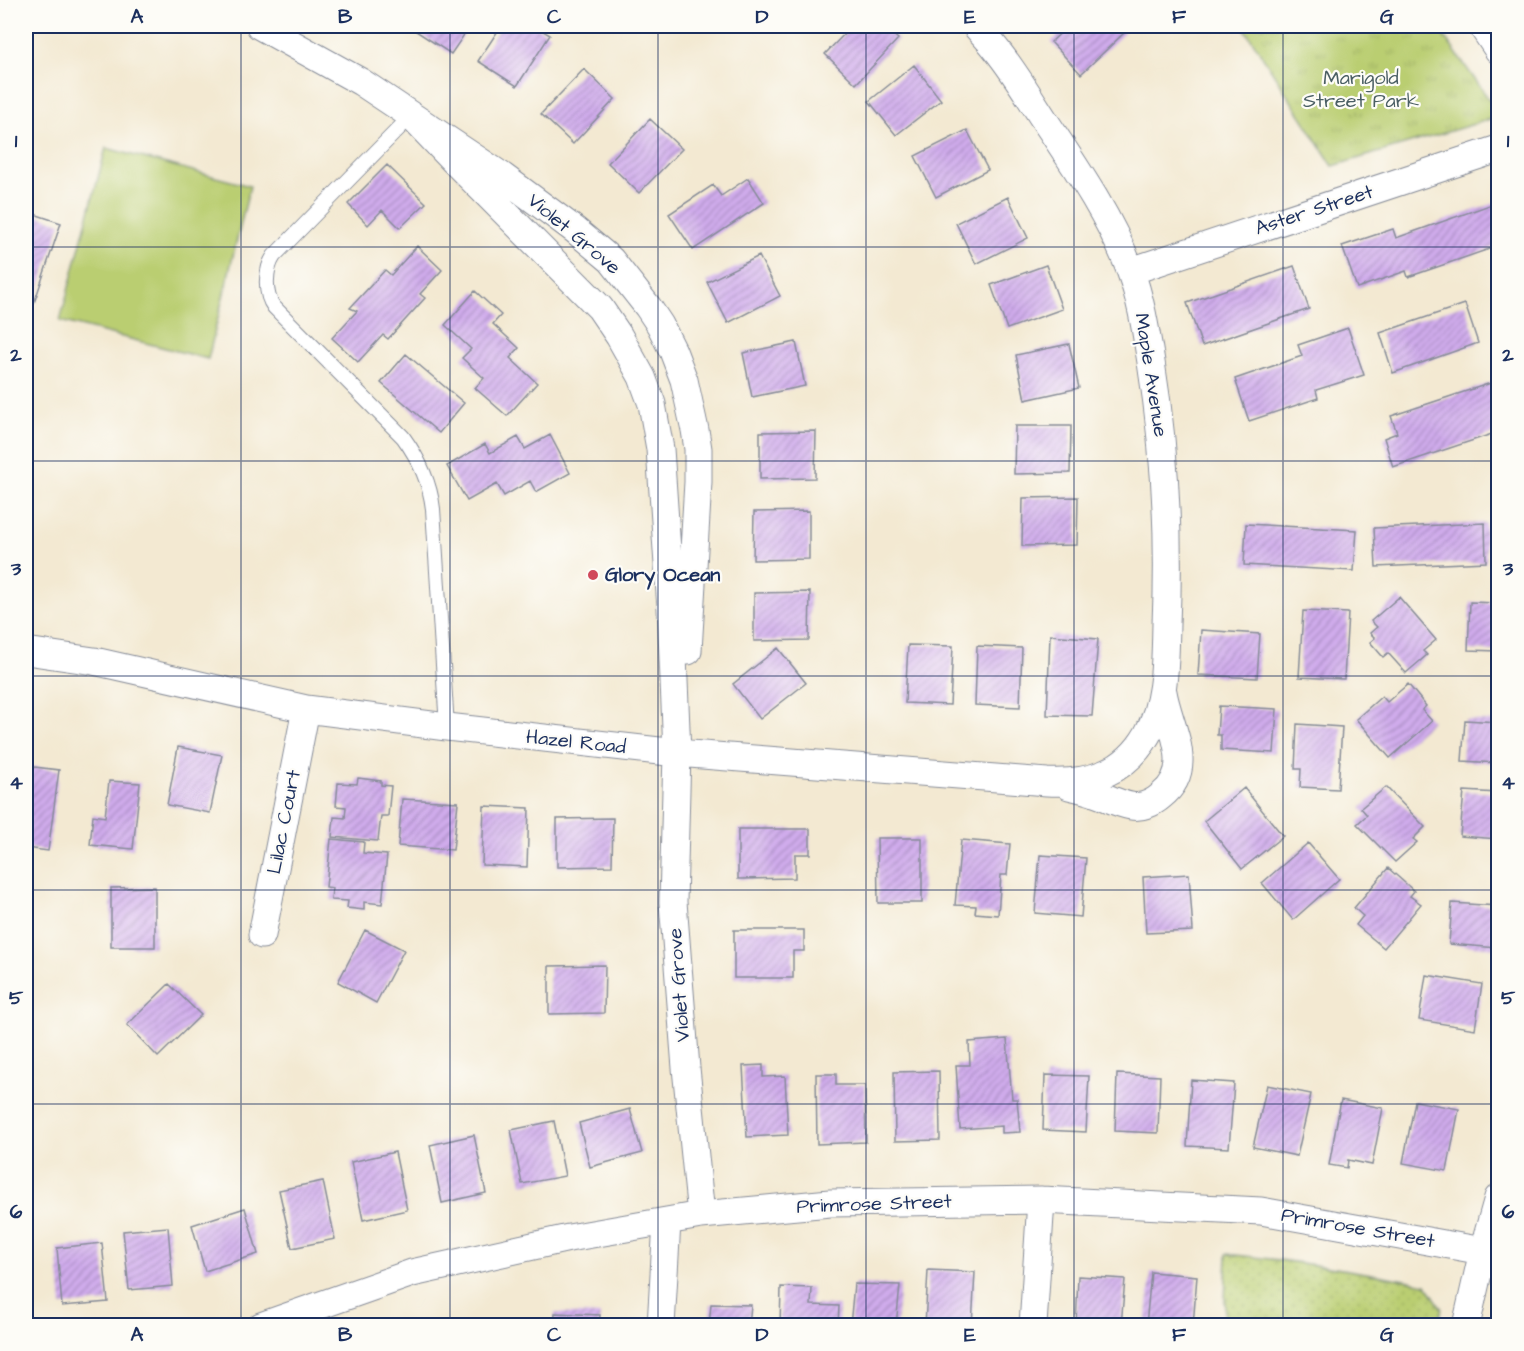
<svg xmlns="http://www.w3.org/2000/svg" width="1524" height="1351" font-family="'Architects Daughter',sans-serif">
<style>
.grass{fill:url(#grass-dots);stroke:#6a7e68;stroke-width:1.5}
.park{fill:url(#park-tufts);stroke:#6a7e68;stroke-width:1.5}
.garden{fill:#bace71;stroke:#6a7e68;stroke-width:1.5}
.building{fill:url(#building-hatch)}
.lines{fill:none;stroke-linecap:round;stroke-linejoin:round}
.service-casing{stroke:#878c98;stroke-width:16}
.minor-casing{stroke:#878c98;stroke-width:29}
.service{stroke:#fff;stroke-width:14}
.minor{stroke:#fff;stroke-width:27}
.grid{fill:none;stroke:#1b2f5e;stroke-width:1.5;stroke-opacity:0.55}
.poi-dot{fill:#d1495b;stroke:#fdfcf7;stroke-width:2}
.labels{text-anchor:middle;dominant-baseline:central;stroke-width:4.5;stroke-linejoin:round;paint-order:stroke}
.park-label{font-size:20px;fill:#4b5f64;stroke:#fdfcf7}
.street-label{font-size:20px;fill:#1b2f5e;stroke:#fdfcf7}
.poi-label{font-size:20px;font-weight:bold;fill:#1b2f5e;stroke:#fdfcf7;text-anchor:start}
.neatline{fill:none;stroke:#1b2f5e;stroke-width:2}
.grid-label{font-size:20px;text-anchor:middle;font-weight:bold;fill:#1b2f5e}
</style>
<defs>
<pattern id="grass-dots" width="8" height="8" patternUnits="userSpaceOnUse" patternTransform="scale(1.5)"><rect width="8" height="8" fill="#bace71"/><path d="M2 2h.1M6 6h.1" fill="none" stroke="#9fb164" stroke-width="1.8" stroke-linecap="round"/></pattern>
<pattern id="park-tufts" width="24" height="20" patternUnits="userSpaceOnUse" patternTransform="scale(1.5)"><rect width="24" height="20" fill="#bace71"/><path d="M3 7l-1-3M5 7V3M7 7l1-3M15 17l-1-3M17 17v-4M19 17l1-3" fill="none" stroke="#9fb164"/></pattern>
<pattern id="building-hatch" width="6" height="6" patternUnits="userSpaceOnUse" patternTransform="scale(1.5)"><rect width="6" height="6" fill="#d0acec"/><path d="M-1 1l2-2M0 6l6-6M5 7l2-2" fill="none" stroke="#a88cc2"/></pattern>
</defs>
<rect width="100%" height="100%" fill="#fdfcf7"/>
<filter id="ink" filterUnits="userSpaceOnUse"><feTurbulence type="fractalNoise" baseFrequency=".0167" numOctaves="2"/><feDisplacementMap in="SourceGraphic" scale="12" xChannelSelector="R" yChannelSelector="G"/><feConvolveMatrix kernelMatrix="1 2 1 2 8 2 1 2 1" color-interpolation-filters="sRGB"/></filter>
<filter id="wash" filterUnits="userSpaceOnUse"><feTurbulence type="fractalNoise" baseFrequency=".008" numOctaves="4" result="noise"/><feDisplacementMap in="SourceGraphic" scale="24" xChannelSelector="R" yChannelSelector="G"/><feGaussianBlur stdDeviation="1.35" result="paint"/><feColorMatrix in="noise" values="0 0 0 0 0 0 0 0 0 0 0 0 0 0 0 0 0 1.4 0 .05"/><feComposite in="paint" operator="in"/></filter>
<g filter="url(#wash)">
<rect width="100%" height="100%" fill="#f3e9d2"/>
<path class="grass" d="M1227,1254C1294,1261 1360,1271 1426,1284L1442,1309L1438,1325H1224Z"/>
<path class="park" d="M1243,26H1437L1498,112V117L1333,166Z"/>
<path class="garden" d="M106,148L250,186L208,359L60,321Z"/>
<g id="blocks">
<path class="building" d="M415,26H470L451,54L413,29Z
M501,26H535L550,35L517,86L478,61Z
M852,26H884L898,39L856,84L825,54Z
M1068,26H1119L1125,32L1081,74L1051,42Z
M914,65L941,100L896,135L869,101Z
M584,69L615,99L573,144L541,114Z
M650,119L682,149L639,193L608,163Z
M967,130L988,170L936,197L915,156Z
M387,165L426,203L400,228L382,210L368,225L348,204Z
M26,173H27L34,214L61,223L26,327Z
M748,178L764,203L693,250L669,214L713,185L721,196Z
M1008,197L1028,238L976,264L956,223Z
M1498,202V246L1408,277L1406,271L1357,288L1342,246L1393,229L1396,238Z
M417,246L442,270L420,294L425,298L388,339L383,335L358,362L332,338L357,311L350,308L385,270L391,275Z
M759,256L780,296L728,323L707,282Z
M1046,265L1062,309L1007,329L991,285Z
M1294,266L1309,309L1202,346L1187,303Z
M475,291L501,315L493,324L519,348L510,358L537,383L507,416L475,388L484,378L462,358L471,349L445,325Z
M1465,304L1478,343L1393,373L1380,333Z
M1348,328L1364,375L1316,390L1318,398L1249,421L1235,379L1302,356L1298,345Z
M796,342L805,386L752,397L743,353Z
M1069,344L1079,388L1025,400L1016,355Z
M406,354L464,403L439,433L381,383Z
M1494,382L1498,396V432L1393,467L1384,438L1397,433L1391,416Z
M1015,426H1071L1070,473L1014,474Z
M816,431L815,478L760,479V432Z
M550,435L570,473L536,492L530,481L504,496L497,484L467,501L447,466L485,444L490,453L518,437L525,449Z
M1078,497L1077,545L1022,546L1023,498Z
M809,511V559L753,560L754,512Z
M1485,523L1486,562L1376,567L1374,528Z
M1246,524L1357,530L1354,571L1244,565Z
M810,592L809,640L754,641V593Z
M1399,597L1436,640L1423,651L1427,655L1406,673L1388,653L1383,657L1370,642L1375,638L1370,633L1377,627L1371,621Z
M1470,602L1498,603V651L1468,650Z
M1303,611L1348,613L1344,679L1299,677Z
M1201,630L1260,634L1257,678L1198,675Z
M1050,635L1098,639L1092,716L1047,715Z
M908,645L953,646L950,705L905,703Z
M977,646L1022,648L1020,707L975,705Z
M778,648L806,683L760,719L733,684Z
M1408,684L1426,706L1422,710L1432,721L1390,758L1356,719L1382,696L1387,702Z
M1219,706L1277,709L1274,753L1221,750V735H1217Z
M1465,720L1498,722V763L1462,761Z
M1297,724L1342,727L1338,789L1300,787L1301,769H1295Z
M178,747L222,755L210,813L167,805Z
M26,766L59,770L48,851L26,848Z
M358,778L381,781V785L391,786L388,816H381L378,841L332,837L334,817L345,818L346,807L336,806L338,783L357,784Z
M109,781L140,783L133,849L90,845L93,815L105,817Z
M1386,787L1425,827L1413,839L1417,842L1395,862L1357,824L1367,815L1361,808Z
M1244,788L1283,836L1242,869L1204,821Z
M1464,791L1498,793V839L1460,836Z
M402,799L458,802L453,850L398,846Z
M484,806L529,808L527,867L482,865Z
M613,818L612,866L557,867V819Z
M738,829H810V854H795V878L738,879Z
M877,838H922V903H878Z
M331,839L364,842L363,853L387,855L382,904L364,902V910L347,908L348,901L331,900L332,888L326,887Z
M961,840L1010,844L1007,875H1001L998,915L975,913L976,906L955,905Z
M1308,843L1339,879L1293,920L1262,883Z
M1040,855L1086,858L1081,917L1035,913Z
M1388,868L1414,891L1410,896L1421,904L1384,948L1356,925L1363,916L1354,908Z
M1189,874L1193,931L1146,933L1143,877Z
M155,887V947H111V888Z
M1452,903L1498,906V948L1449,944Z
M365,930L404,950L376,1003L338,982Z
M734,930H804V951H793V978H734Z
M605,965L604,1013L549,1014V966Z
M1426,975L1482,984L1475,1029L1419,1020Z
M169,984L201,1015L158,1057L127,1025Z
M1007,1039L1012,1099H1017L1020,1132L1002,1133V1126L960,1129L956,1065H970L969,1042Z
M763,1065V1077L785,1076L788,1135L747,1137L743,1066Z
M939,1071L940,1140L895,1141L894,1072Z
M816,1074H836V1085H865L866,1142L817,1144Z
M1117,1074L1160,1076L1158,1133L1115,1131Z
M1045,1075L1089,1076L1086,1132L1043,1130Z
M1191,1080L1234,1083L1229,1148L1187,1146Z
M1267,1085L1311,1094L1297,1156L1253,1147Z
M1341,1100L1383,1108L1372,1165L1348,1160L1347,1168L1329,1165Z
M1415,1101L1459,1109L1447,1171L1403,1163Z
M630,1109L642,1153L590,1167L579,1123Z
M554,1121L565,1176L522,1184L511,1130Z
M474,1135L486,1193L442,1203L430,1145Z
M395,1152L407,1210L363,1220L351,1162Z
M323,1181L335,1239L292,1248L279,1190Z
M245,1208L258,1254L205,1271L192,1225Z
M168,1227L173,1286L129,1290L123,1231Z
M102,1243L108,1302L62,1306L57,1248Z
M928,1270L975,1272L972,1326H925Z
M1151,1272L1197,1276L1193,1326H1146Z
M1078,1276L1125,1279L1121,1326H1076Z
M854,1284L900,1285L896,1326H850Z
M781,1287L812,1288L811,1305L839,1306L838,1326H780Z
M711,1304L751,1305L749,1326H709Z
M555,1313L600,1315L599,1326H554Z"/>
</g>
</g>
<g filter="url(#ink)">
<use href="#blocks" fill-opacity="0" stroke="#878c98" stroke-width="1.5"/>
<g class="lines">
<g class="service-casing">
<path id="service" d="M411,116L274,256C265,269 264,294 274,307L403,437C419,459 430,482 433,509L447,727"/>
</g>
<g class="minor-casing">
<path id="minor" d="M260,26L361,82L502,176L575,230L611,260L648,307L660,325L673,351L684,380L695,430L698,449V482L688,651
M1482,26L1498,50
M411,116L454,161L600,308L619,336L642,377L652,404L660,449L671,608L677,753L673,902L686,1068L701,1215
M1131,271L1498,149
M26,651L94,661L306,709L447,727L677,753L1047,782C1090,784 1125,773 1147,735C1166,702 1165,661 1166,624C1170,537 1165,449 1151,362C1146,332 1141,299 1130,270C1111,219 1077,169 1047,124C1031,100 1015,72 996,49C990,41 982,33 976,26
M1069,786C1079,788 1090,791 1100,795C1110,799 1120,804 1131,806C1142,808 1153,803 1161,796C1197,768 1169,728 1163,692
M262,935L306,709
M261,1326L412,1273L569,1238L701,1215L830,1203L1041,1200L1261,1211L1483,1251L1498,1255
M661,1326L667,1222
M1033,1326L1041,1200
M1466,1326L1483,1251L1498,1198"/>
</g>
<use href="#service" class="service"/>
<use href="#minor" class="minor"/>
</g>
</g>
<path class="grid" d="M241,26V1326M450,26V1326M658,26V1326M866,26V1326M1074,26V1326M1283,26V1326M26,247H1498M26,461H1498M26,676H1498M26,890H1498M26,1104H1498"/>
<circle class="poi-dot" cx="593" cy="575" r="6"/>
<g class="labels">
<g class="park-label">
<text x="1361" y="78">Marigold<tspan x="1361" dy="23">Street Park</tspan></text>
</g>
<g class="street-label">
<text transform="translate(1314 210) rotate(-18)">Aster Street</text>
<text transform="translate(574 234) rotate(40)">Violet Grove</text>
<text transform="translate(1151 375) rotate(81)">Maple Avenue</text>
<text transform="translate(576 742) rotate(6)">Hazel Road</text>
<text transform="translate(284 822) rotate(-79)">Lilac Court</text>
<text transform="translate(679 985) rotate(-94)">Violet Grove</text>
<text transform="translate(874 1204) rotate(-2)">Primrose Street</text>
<text transform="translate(1358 1228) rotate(10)">Primrose Street</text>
</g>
<g class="poi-label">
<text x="605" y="575">Glory Ocean</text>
</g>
</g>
<rect width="1524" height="1351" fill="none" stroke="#fdfcf7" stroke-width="66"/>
<rect x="33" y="33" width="1458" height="1285" class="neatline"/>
<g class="grid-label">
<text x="137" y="23">A</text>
<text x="345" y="23">B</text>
<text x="554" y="23">C</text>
<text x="762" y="23">D</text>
<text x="970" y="23">E</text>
<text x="1179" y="23">F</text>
<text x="1387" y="23">G</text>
<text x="16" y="147">1</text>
<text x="1508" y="147">1</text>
<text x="16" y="361">2</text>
<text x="1508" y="361">2</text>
<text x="16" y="575">3</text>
<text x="1508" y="575">3</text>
<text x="16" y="789">4</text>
<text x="1508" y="789">4</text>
<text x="16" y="1004">5</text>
<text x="1508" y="1004">5</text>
<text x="16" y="1218">6</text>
<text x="1508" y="1218">6</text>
<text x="137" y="1341">A</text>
<text x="345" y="1341">B</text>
<text x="554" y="1341">C</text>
<text x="762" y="1341">D</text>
<text x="970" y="1341">E</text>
<text x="1179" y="1341">F</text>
<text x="1387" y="1341">G</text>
</g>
</svg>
